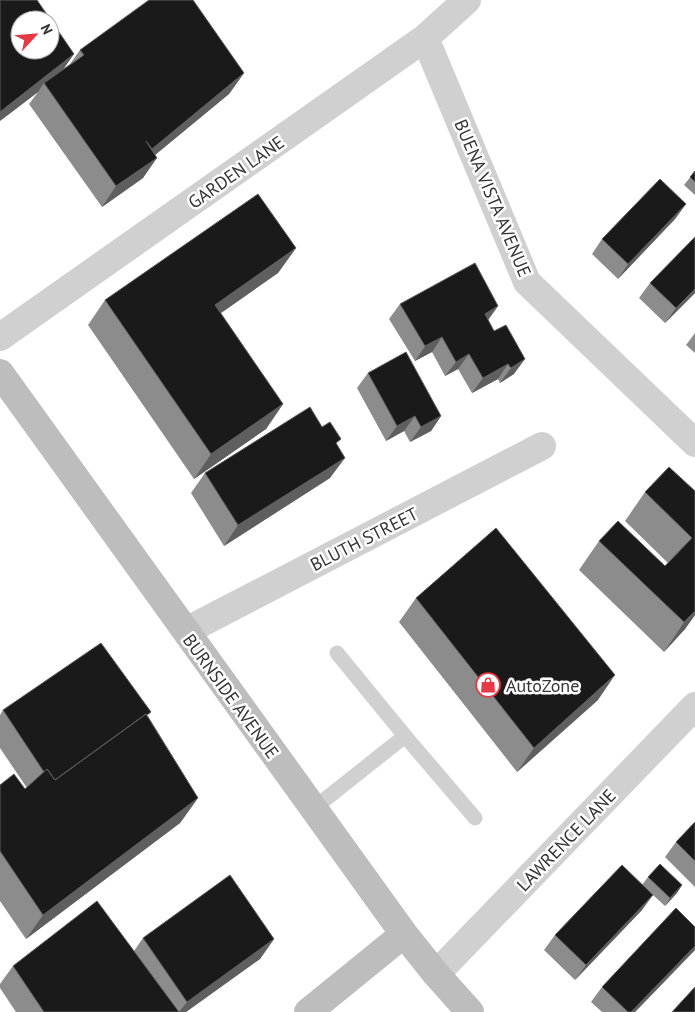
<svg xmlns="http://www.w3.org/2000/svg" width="695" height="1012" font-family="'PT Sans',sans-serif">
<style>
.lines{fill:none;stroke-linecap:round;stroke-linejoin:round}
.lane{stroke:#d0d0d0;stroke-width:15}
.street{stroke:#d0d0d0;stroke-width:28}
.secondary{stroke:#bdbdbd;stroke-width:28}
.wall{fill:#8c8c8c}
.shaded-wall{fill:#5f5f5f}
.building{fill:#1a1a1a;stroke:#5f5f5f;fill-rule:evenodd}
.labels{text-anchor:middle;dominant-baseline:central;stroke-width:5;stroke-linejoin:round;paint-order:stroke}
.street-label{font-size:18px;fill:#333;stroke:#fff}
.poi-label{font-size:18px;fill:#333;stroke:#fff;text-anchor:start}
</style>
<rect width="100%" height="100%" fill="#fff"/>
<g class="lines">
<path class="lane" d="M405,736L475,818
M313,809L405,736L337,653"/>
<path class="street" d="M425,38L527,282L695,443
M0,337L425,38L467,0
M186,631L542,446
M436,974L695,706"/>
<path class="secondary" d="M0,373L404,934L436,974L470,1012
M308,1012L404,934"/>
</g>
<path class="wall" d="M80,50L244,73L229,94L155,155L143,178L102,207L29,104L38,92L0,121L74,54L63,69L70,64Z
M695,171V195L684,185Z
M686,204L675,219L618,279L592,254L602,239Z
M695,237V293L665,323L639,298L650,283Z
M296,248L278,273L221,313L283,404L266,429L194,479L88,325L105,300Z
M400,304L498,306L488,320L514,374L500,383L498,379L472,393L458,369L445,376L432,352L415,361L389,319Z
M695,333V353L686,345Z
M368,373L441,416L431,431L410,442L404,431L386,441L357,388Z
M322,427L337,446L330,478L224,546L191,493L205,473Z
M695,491V615L685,629L664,652L579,570L599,541L665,566L668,563L625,521L645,492Z
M416,598L598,700L517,772L399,622Z
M3,710L148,716L198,798L180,823L26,939L0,901V785L25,789L27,788L0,748V715Z
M695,822V887L665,857L676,842Z
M648,877L682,885L677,893L665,906L642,885Z
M642,910L575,980L544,950L555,935Z
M695,927V950L635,1012H602L591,1002L602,987Z
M143,938L274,939L260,959L186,1012H16L0,988V984L13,966L134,951Z"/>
<path class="shaded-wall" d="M74,54L60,74L44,83L38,92L0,121V112Z
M244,73L229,94L138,169L152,149Z
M157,158L143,178L102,207L116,186Z
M686,204L675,219L618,279L628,264Z
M296,248L278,273L198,329L215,305Z
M695,289V293L665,323L676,308Z
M498,306L488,320L485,314Z
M442,337L432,352L415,361L425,346Z
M469,354L458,369L445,376L456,362Z
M525,359L514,374L500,383L511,368Z
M508,364L498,379L472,393L483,378Z
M283,404L266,429L194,479L211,454Z
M415,416L404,431L386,441L397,426Z
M441,416L431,431L410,442L421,427Z
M345,458L330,478L224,546L238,525Z
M695,606V615L685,629L664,652Z
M615,675L598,700L517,772L534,748Z
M198,798L180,823L26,939L43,915Z
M682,885L677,893L665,906L670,898Z
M653,895L642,910L575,980L586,965Z
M274,939L260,959L186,1012H179L187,1002Z
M695,946V950L694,951L635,1012H631Z"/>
<path class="building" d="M0,0H37L74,54L0,112ZM20,20H50V50H20Z
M149,0H193L244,73L152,149L146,141L157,158L116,186L44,83L84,55L80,50Z
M695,171V182L690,177Z
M660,179L686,204L628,264L602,239Z
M258,194L296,248L215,305L283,404L211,454L105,300Z
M695,237V289L676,308L650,283Z
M475,263L498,306L485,314L494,331L506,325L525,359L511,368L508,364L483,378L469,354L456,362L442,337L425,346L400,304Z
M406,352L441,416L421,427L415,416L397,426L368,373Z
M310,407L322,427L330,422L341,439L336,443L345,458L238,525L205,473Z
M669,467L695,491V611L684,622L599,541L618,521L665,566L692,538L645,492Z
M496,528L615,675L534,748L416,598Z
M101,643L151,712L147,715L146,714L55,780L47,769L44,772L3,710Z
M146,714L198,798L43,915L0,851V785L14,774L25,789L47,769L55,780Z
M695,822V861L676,842Z
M660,864L682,885L670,898L648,877Z
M622,865L653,895L586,965L555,935Z
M230,875L274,939L187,1002L143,938Z
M97,901L179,1012H44L13,966Z
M676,908L695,927V946L631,1012H628L602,987Z
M695,987V1012H672Z"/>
<defs>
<g id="shop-ring" transform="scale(1.25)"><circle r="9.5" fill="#fff" stroke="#e63946" stroke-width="1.5"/><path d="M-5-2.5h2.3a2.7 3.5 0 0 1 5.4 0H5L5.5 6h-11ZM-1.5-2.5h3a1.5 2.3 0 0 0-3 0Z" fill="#e63946"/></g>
</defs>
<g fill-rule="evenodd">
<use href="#shop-ring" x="488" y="685"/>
</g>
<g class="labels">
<g class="street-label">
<text transform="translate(236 172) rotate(-35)">GARDEN LANE</text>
<text transform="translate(493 198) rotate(67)">BUENA VISTA AVENUE</text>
<text transform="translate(364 539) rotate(-27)">BLUTH STREET</text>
<text transform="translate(231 696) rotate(54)">BURNSIDE AVENUE</text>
<text transform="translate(566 840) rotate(-46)">LAWRENCE LANE</text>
</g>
<g class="poi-label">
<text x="506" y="685">AutoZone</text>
</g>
</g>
<g transform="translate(35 35) rotate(64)"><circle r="24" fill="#ffffff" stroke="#adadad"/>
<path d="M0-4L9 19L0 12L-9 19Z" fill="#e63946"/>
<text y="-8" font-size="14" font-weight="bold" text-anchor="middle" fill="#333333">N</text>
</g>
</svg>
